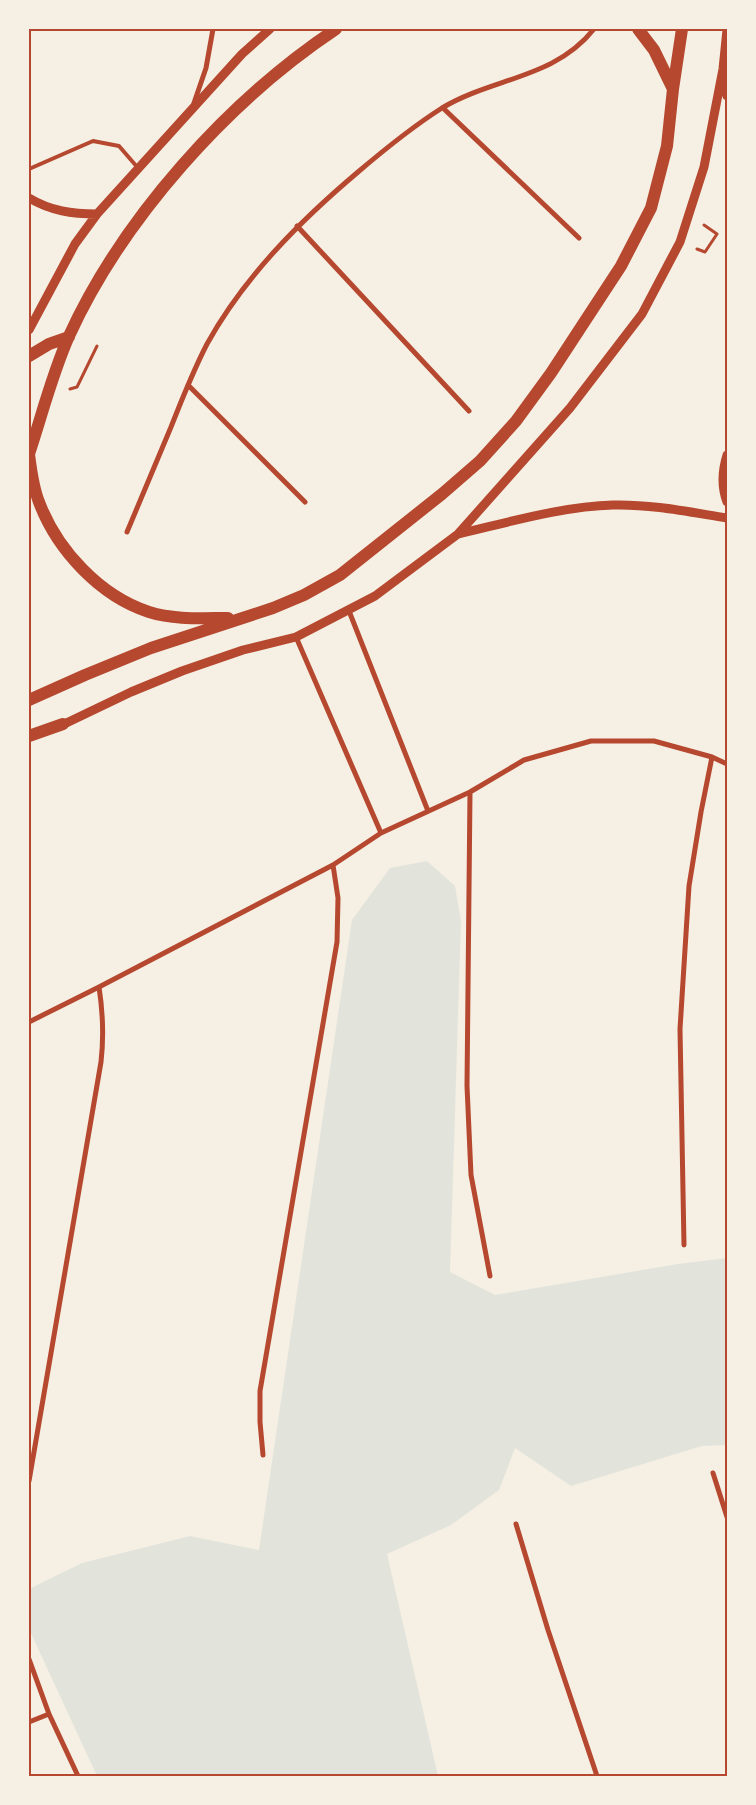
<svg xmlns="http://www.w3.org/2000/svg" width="756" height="1805" font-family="'Alegreya Sans',sans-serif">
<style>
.green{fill:#e2e4dc}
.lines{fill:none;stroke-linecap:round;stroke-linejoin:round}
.path{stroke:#b5482f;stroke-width:3}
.service{stroke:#b5482f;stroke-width:4}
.minor{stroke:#b5482f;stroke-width:5}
.tertiary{stroke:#b5482f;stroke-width:9}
.primary{stroke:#b5482f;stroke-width:12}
.neatline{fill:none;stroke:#b5482f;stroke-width:2}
</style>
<rect width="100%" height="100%" fill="#f6efe4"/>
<path class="green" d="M427,861L455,886L461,921L450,1272L495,1295L678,1264L727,1258V1445L702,1446L571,1486L515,1448L499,1490L451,1525L387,1554L438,1776H97L29,1629V1589L82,1563L190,1536L259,1550L352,920L390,868Z"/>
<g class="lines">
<path class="path" d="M697,249L705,252L717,234L704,225
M70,389L77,387L97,346"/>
<path class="service" d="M29,169L93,141L119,146L138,168"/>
<path class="minor" d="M194,103L206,68L213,29
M443,108L579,238
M297,226L469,411
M188,385L305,502
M127,532C142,497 156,462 171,427C182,399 193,371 207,344C244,277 300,221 358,172C385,149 412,127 442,108C494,77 554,79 594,29
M349,611L428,811
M296,637L381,833
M470,792L467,1086L471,1175L490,1276
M29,1022L99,987L333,865L381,833L470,792L524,760L591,741H654L712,757L727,764
M684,1245L680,1029L689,886L701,812L712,757
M263,1455L260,1422V1391L337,942L338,898L333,865
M713,1473L727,1517
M29,1481L101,1062C104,1036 103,1013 99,987
M516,1524L548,1630L597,1776
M29,1659L49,1714L78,1776
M29,1722L49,1714"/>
<path class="tertiary" d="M724,76L727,96
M29,198C51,211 72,214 97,214
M29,330L75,244L97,214L242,54L270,29
M727,455C722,471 721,486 727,502
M458,534C506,523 564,506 613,505C651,504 689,512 727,518
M58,727L131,692L182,671L243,650L296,637L375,596L458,534L570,408L642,314L680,242L704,167L723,69L727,30"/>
<path class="primary" d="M638,29L654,50L673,89
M29,356L49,344L69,337
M29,454C42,415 52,374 69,336C123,218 228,101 336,29
M29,454C31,470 33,487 39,502C57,550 100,596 149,612C174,620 203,618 228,618
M29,700L85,675L151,648L273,608L304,595L340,575L442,494L480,461L516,421L551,373L621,266L651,208L667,146L673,89L682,29
M29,736L63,724"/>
</g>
<rect width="756" height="1805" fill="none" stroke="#f6efe4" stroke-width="60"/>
<rect x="30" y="30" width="696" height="1745" class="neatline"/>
</svg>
